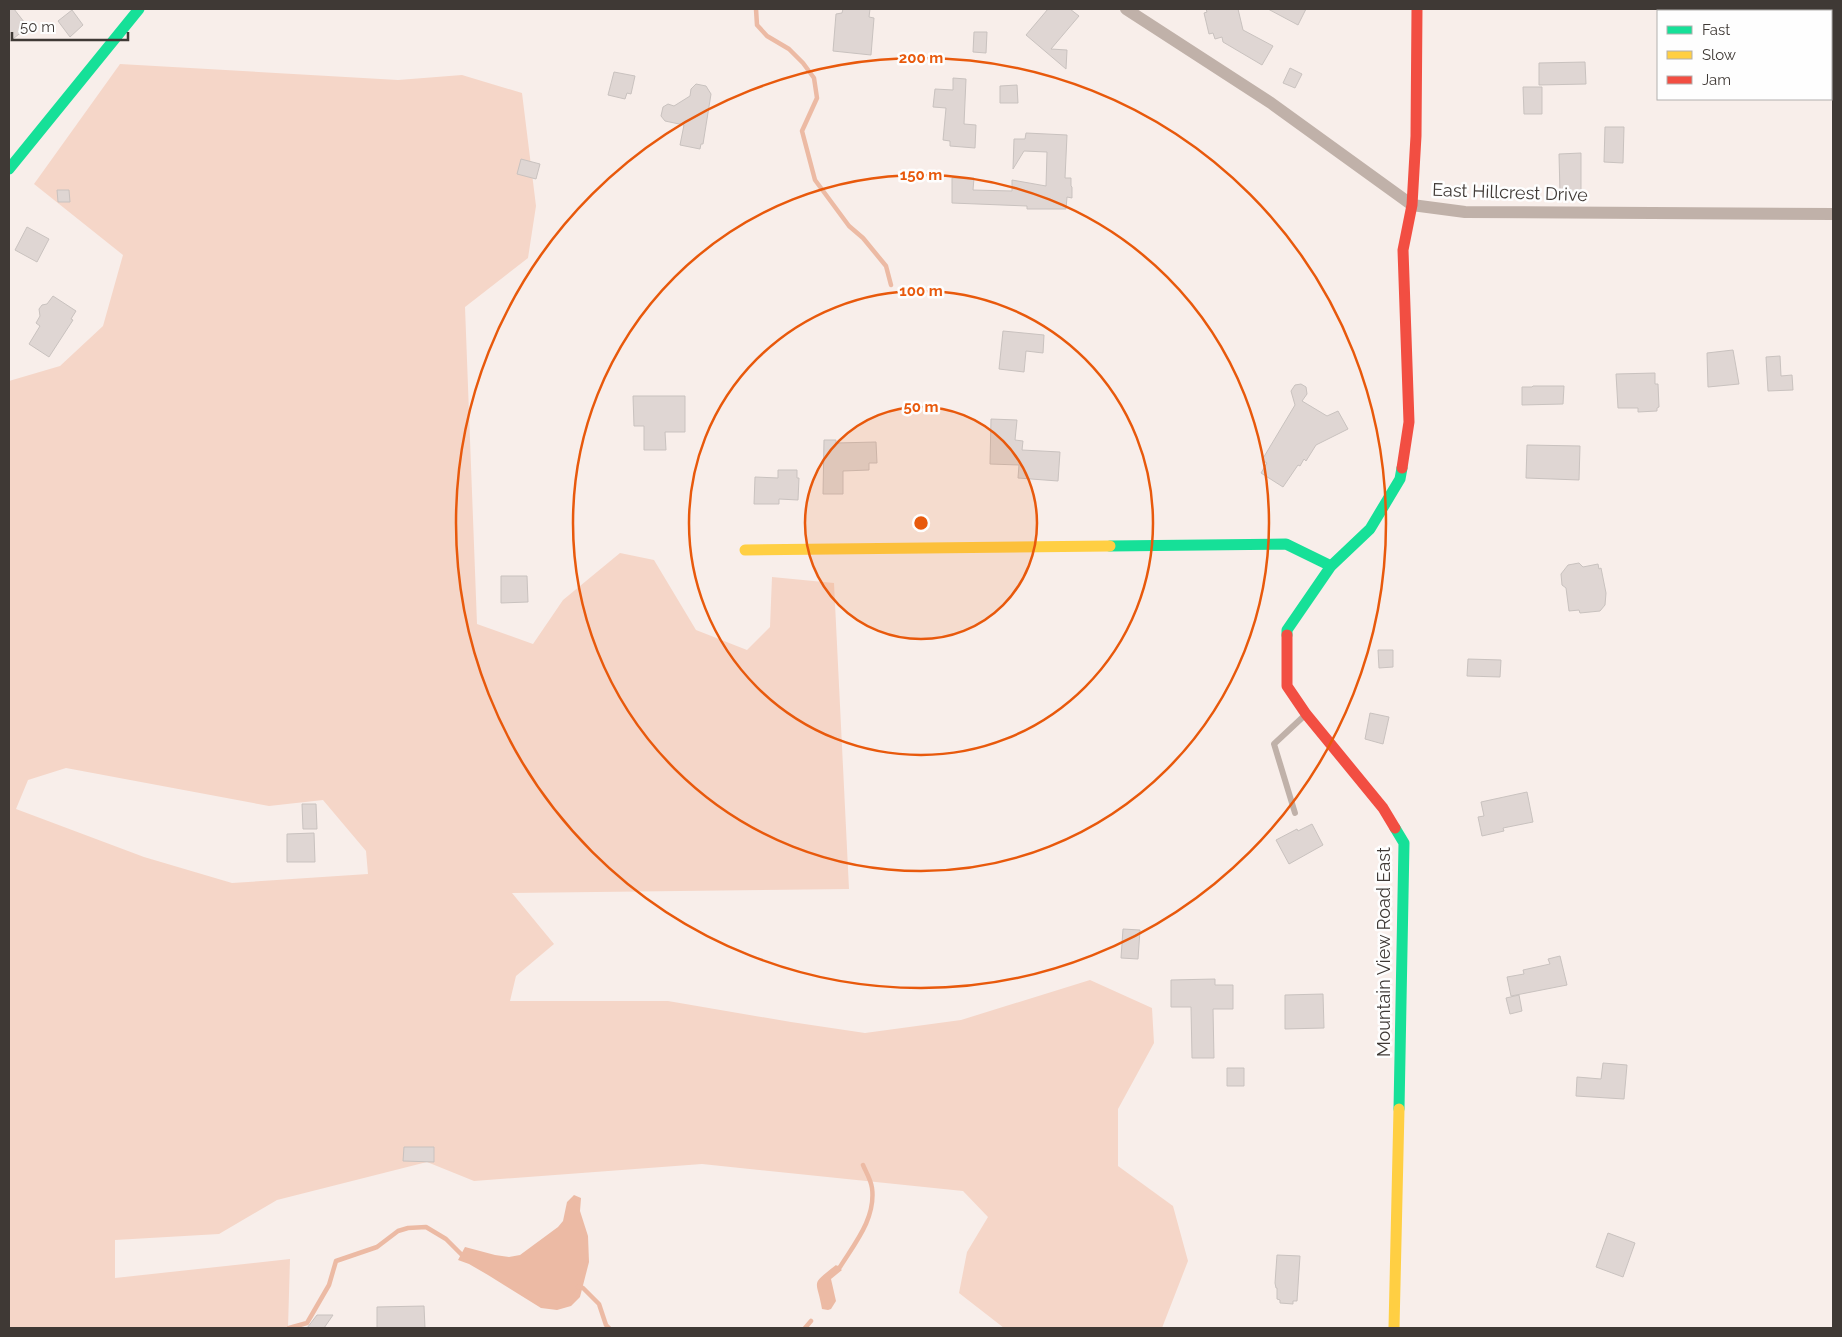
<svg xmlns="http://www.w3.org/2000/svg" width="1842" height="1337" font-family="Raleway,sans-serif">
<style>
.green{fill:#f5d6c8;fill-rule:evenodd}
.water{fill:#ecbaa4}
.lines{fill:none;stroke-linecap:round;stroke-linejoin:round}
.stream{stroke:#ecbaa4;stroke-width:4.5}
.building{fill:#dfd6d3;stroke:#c9c2bf}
.lane{stroke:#c0b1a9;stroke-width:6}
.street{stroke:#c0b1a9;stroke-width:12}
.fast{stroke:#16e098;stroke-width:11}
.slow{stroke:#ffcf43;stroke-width:11}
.jam{stroke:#f24e42;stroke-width:11}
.ring{fill:none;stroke:#e8590c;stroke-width:2.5}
.labels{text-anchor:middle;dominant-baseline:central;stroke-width:5;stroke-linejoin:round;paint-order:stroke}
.street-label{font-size:18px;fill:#3f3935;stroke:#fefefe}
.centre{fill:#e8590c;stroke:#fefefe;stroke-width:2.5}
.ring-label{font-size:15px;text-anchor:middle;font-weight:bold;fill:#e8590c;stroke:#fefefe;stroke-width:5;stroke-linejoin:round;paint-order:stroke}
</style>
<rect width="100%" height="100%" fill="#f8eeea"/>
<path class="green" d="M120,64L398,80L462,75L522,93L536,206L528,258L465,307L477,624L533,644L563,600L620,553L654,560L696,630L747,650L770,627L772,577L834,583L849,889L512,893L554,944L516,976L510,1001H668L791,1022L865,1033L961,1020L1090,980L1152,1008L1154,1043L1118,1109V1166L1173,1206L1188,1261L1162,1328H1004L959,1293L967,1252L988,1217L963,1191L702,1164L474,1181L427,1162L277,1200L219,1234L115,1240V1278L290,1259L288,1328H9V381L60,366L103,326L123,255L34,184ZM66,768L269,806L323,800L366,851L368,874L232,883L144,857L16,809L28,780Z"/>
<path class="water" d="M574,1195L581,1198L580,1211L588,1236L589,1262L580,1297L571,1306L557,1310L541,1308L488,1275L469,1264L458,1260L465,1247L495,1255L509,1257L520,1255L558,1227L563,1221L567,1202Z
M836,1265L842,1270L831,1279L836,1301L831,1309L828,1310L822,1309C817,1279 809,1286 836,1265Z"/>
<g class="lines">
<path class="stream" d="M756,9L757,25L767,36L789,49L803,63L814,78L817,98L802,131L815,180L849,226L863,238L886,266L891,285
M836,1269L840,1267C855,1243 876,1218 872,1188C871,1180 866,1172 863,1165
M578,1287L583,1288L599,1304L606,1325L609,1328
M289,1328L307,1323L329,1285L336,1261L377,1247L398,1231L408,1228L426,1227L446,1239L461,1254L465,1256
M805,1328L811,1321"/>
</g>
<path class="building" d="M9,9H14L28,27L9,42Z
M843,9H870L869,17L874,18L871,55L833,51L836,14L842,13Z
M1048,9H1070L1079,16L1051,49L1067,50L1066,69L1026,35Z
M1206,9H1238L1243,30L1273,46L1262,65L1223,42L1222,37L1215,39L1213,33L1209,34L1204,13L1207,12Z
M1268,9H1306L1298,25Z
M72,10L83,25L70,37L58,21Z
M974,32H987L986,53L973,52Z
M1585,62L1586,84L1539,85V63Z
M1290,68L1302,74L1295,88L1283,83Z
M614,72L635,76L631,94L627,93L625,99L608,95Z
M953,78L966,79L964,124L976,125L975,148L950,146V141L943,140L946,108L933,107L935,89L953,90Z
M696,84L706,86L711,94L703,144H701L700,149L680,145L684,125L665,121L661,116L663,107L668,104L674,106L690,96L691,89Z
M1017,85L1018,103H1000V86Z
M1523,87H1542V114H1524Z
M1605,127H1624L1623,163L1604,162Z
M1026,133L1067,135L1065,178H1071V186L1072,187V198L1067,197L1066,209H1027V206L952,203V178H974L973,190L1012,191V180L1046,186L1047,152L1024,151L1013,169L1014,139H1025Z
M1581,153V193H1560L1559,154Z
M521,159L540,164L536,179L517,174Z
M57,190H69L70,202H58Z
M27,227L49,239L37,262L15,250Z
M53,296L76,311L71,319L73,320L49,357L29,344L40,326L36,323L40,316L39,309L42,305L47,304Z
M1003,331L1044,335L1043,353L1026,351L1024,372L999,369Z
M1733,350L1739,384L1708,387L1707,353Z
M1780,356L1781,376L1792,375L1793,390L1768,391L1766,357Z
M1655,373V384H1658L1659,407L1657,408V411L1638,412V408H1618L1616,374Z
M1301,384L1306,387L1307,394L1302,401L1327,416L1338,411L1348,429L1316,445L1306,461L1304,459L1300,466L1298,465L1283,487L1261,473L1267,463L1262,460L1295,405L1291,391L1295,385Z
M1533,386H1564L1563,404L1522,405V387H1532Z
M633,396H685V432H665L666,450H644V426H634Z
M991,419L1017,420L1015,440L1023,441L1022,450L1060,452L1058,481L1018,478L1019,465L990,464Z
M824,440H836V443L876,442L877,463H869V470L843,471V494H823Z
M1527,445L1580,446L1579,480L1526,478Z
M778,470H797V478H799L798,500L779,499V504H754L755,477L778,478Z
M1579,563L1583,567L1598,564L1599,569L1601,568L1606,593L1605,605L1600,611L1580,613L1579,610L1569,611L1566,588L1562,585L1561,574L1568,565Z
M501,576H527L528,602L501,603Z
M1378,650H1393V667L1379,668Z
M1468,659L1501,660L1500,677L1467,676Z
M1370,713L1389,717L1383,744L1365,739Z
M1527,792L1533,822L1503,828L1504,831L1482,836L1478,817L1484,816L1481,802Z
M302,804H316L317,829H303Z
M1312,824L1323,845L1289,864L1276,840L1297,829L1298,831Z
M314,833L315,862H287V834Z
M1123,929L1140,930L1138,959L1121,958Z
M1560,956L1567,985L1511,996L1507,977L1524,974L1523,970L1550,964L1548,959Z
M1215,979V985H1233V1009H1213L1214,1058H1192L1191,1007H1171V980Z
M1323,994L1324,1028L1285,1029V995Z
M1519,995L1522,1011L1510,1014L1506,998Z
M1603,1063L1627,1065L1624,1099L1576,1096L1577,1077L1601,1079Z
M1227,1068H1244V1086H1227Z
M404,1147H434V1162L403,1161Z
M1608,1233L1635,1243L1623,1277L1596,1267Z
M1277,1255L1300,1256L1297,1301H1293V1304L1280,1303V1300L1277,1299V1288H1276L1275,1283Z
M424,1306L425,1328H377V1307Z
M317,1315H333L324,1328H307Z"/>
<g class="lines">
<path class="lane" d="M1295,813L1274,744L1304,716"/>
<path class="street" d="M1126,9L1271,103L1412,205L1465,212L1833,214"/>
<path class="fast" d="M9,169L139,9
M1110,546L1286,544L1331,566
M1287,635V630L1331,566L1370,529L1400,479L1402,468
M1395,828L1404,843L1399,1109"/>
<path class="slow" d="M745,550L1110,546
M1394,1328L1399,1109"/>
<path class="jam" d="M1402,468L1409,422L1403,250L1412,205L1416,136L1417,9
M1287,635V686L1306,714L1383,808L1395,828"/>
</g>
<circle cx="921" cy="523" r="116" fill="#e8590c" fill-opacity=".12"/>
<g class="ring">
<circle cx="921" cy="523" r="116"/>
<circle cx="921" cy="523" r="232"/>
<circle cx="921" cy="523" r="348"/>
<circle cx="921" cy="523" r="465"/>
</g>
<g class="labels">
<g class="street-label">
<text transform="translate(1510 192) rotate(2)">East Hillcrest Drive</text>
<text transform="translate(1383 952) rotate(-90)">Mountain View Road East</text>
</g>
</g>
<circle cx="921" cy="523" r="8" class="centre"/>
<g class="ring-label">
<text x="921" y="63">200 m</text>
<text x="921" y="180">150 m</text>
<text x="921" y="296">100 m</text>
<text x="921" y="412">50 m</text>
</g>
<rect width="1842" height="1337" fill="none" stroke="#3f3935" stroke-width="20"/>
<rect x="1657" y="10" width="175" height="90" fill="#fefefe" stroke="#b2afae"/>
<rect x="1667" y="26" width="25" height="8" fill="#16e098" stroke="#b2afae"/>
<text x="1702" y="35" font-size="15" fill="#3f3935">Fast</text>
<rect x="1667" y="51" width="25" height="8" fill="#ffcf43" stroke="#b2afae"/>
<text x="1702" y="60" font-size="15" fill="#3f3935">Slow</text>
<rect x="1667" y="76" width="25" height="8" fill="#f24e42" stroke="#b2afae"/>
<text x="1702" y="85" font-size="15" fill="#3f3935">Jam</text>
<path d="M12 32v8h116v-8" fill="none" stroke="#3f3935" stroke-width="2.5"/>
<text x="20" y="32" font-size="15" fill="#3f3935" stroke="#fefefe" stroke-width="4" paint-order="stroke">50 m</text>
</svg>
